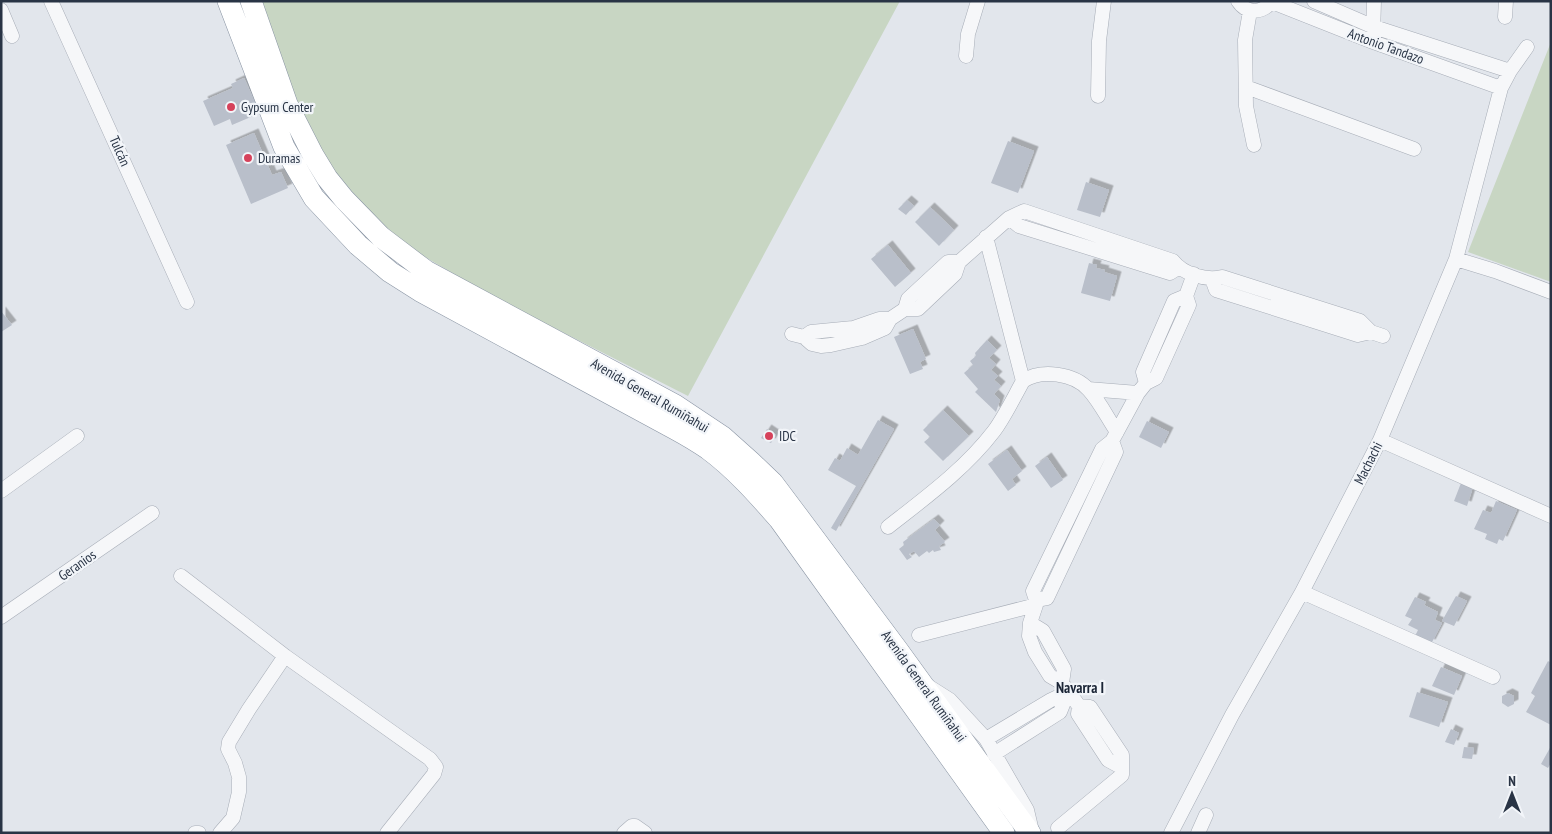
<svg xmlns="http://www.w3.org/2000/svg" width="1552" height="834" font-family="'PT Sans Narrow',sans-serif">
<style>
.green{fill:#c8d6c3}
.building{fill:#b9bfca;filter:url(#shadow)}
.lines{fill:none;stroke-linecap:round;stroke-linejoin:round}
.minor-casing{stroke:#a7adb7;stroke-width:15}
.highway-casing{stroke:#8994a3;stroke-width:22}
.minor{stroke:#f6f7f9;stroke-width:14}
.highway{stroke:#fff;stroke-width:21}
.poi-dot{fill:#d6425b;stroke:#f2f5f9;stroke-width:2}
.labels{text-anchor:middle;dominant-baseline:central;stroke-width:4.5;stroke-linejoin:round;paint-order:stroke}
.street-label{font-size:14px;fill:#293445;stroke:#f2f5f9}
.poi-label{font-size:14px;fill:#293445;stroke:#f2f5f9;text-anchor:start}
.neighbourhood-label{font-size:15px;font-weight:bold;fill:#1b2536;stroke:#f2f5f9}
</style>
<defs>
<filter id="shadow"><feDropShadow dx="4.5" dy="-4.5" stdDeviation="0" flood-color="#0004"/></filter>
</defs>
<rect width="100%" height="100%" fill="#e2e6ec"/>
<path class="green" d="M258,1H900L688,396L497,299L413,250L372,215L335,172L306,125Z
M1551,42V282L1468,252Z"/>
<path class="building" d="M244,78L260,113L232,125L230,119L214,126L203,101L233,88L231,84Z
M254,133L272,175L281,172L288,188L251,204L226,145Z
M1008,141L1034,151L1018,193L991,183Z
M1086,182L1109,190L1100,217L1077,210Z
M907,200L914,206L906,215L898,209Z
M930,207L954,230L939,246L915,222Z
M888,245L911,273L895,287L871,259Z
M1089,263L1097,265L1096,268L1105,270L1104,272L1117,276L1110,301L1081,293Z
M1,311L12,325L1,332Z
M913,329L926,359L920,362L923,369L910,374L894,337Z
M987,340L997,350L989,358L996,364L991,370L998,376L994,380L1001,386L994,394L1000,400L996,412L975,392L978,389L964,373L973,365L970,361L976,356L975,353Z
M943,410L969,436L943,461L924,442L930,437L923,430Z
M878,420L894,429L836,531L831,528L856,486L828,470L835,458L840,461L847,448L858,455Z
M1147,421L1169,432L1161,448L1139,437Z
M767,429L776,435L771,443L761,438Z
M1007,450L1022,471L1012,479L1016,485L1008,491L988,464Z
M1047,457L1063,480L1051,488L1035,466Z
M1461,483L1473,487L1467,506L1454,501Z
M1496,501L1517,510L1503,541L1499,539L1497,544L1485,539L1487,534L1474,529L1483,510L1491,513Z
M934,519L940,525L935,530L945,542L939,546L941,550L934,552L933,550L929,553L927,551L919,557L914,551L909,554L912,557L907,560L899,549L904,545L903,542Z
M1456,596L1467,601L1454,626L1442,621Z
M1415,597L1426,602L1424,605L1438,612L1435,620L1442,623L1431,644L1415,636L1418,630L1408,625L1412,619L1405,616Z
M1548,661L1551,663V725L1526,712L1535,696L1531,693Z
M1441,667L1462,676L1454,695L1432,686Z
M1417,692L1448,702L1439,727L1409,717Z
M1508,693L1514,696V704L1508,707L1502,703V696Z
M1451,729L1459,733L1454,745L1445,742Z
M1551,746V763L1548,768L1541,764Z
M1464,747L1474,748L1472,759L1462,758Z"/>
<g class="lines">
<g class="minor-casing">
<path id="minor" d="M51,1L187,302
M1238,1C1247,15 1263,13 1272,1
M1314,1L1374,27L1510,71
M1272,2L1373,42L1501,88
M1,10L12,36
M1250,11L1245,40L1246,106L1254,145
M1505,17L1506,1
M1373,35L1374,1
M966,56L968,34L978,1
M1246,87L1414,149
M1098,96L1099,41L1104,1
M1009,218L1019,226L1170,273L1178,268
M1456,259L1495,271L1551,292
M1212,279L1216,290L1358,335L1371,332
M905,309L908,299L948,262H959
M792,334L804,337L812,344L821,346L831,345L862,338L885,328L890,319L905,309H918L955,274L959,262L1009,218L1024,211L1173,261C1183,274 1206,281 1222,277L1360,321L1371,332L1383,336
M804,337L811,332L853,328L879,319H890
M1023,381C1041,369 1074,373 1089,390C1100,402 1108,419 1117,432
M1146,383L1143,372L1174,301L1186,296
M1088,389L1138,393
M1380,440L1551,516
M1,491L77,436
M888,527C925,498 965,469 994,431C1005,416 1014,397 1023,381L986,237
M181,576L285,656
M1302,592L1493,677
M1036,600L1047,598L1116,452L1112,441
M1,617L152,513
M1030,623L1043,631L1064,669L1062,683
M919,635L1036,605
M928,686L950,700L986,739L1027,810L1031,827
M986,739L1051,700L1068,692
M994,754L1060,712L1068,692
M1121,767L1108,760L1078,714L1079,706L1062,683L1050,676L1035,652L1029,636L1030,623L1036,605V600L1033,591L1102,449L1112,441L1138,393L1146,383L1156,378L1189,305L1186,296L1194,274
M1058,828L1122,775V755L1090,707L1079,706
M195,833H199
M220,833L233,818L239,792V777L235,763L228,749L229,742L249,709L285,656L430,759L436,767L434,774L387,833
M624,833L632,826H635L645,833
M1171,833L1232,715L1302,592L1380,440L1456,259L1501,88L1510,71L1527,47
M1198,833L1206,815"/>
</g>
<g class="highway-casing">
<path id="highway" d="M228,1L284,147L314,198L358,245L390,272L420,291L675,429C686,435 698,442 708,449C735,469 757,494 779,519L1004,833
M251,1L287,104L313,155L327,178L344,199L381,237L426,271L675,405L723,437L751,462L773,483L794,511L897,649L1030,833"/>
</g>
<use href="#minor" class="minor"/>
<use href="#highway" class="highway"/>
</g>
<g class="poi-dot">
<circle cx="231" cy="107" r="5"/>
<circle cx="248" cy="158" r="5"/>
<circle cx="769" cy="436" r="5"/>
</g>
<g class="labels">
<g class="street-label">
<text transform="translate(1386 46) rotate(20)">Antonio Tandazo</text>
<text transform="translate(120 151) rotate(66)">Tulcán</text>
<text transform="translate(650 395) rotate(30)">Avenida General Rumiñahui</text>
<text transform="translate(1368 463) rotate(-63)">Machachi</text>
<text transform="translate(77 565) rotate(-35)">Geranios</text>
<text transform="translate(924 686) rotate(54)">Avenida General Rumiñahui</text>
</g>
<g class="poi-label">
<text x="241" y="107">Gypsum Center</text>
<text x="258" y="158">Duramas</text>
<text x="779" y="436">IDC</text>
</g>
<g class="neighbourhood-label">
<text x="1080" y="687">Navarra I</text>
</g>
</g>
<rect width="1552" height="834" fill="none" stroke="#293445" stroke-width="5"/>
<g transform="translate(1512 794)" stroke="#f2f5f9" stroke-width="4" paint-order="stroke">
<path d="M0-4L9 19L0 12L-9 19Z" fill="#293445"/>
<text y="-8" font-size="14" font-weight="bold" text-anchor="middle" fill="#293445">N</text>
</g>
</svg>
